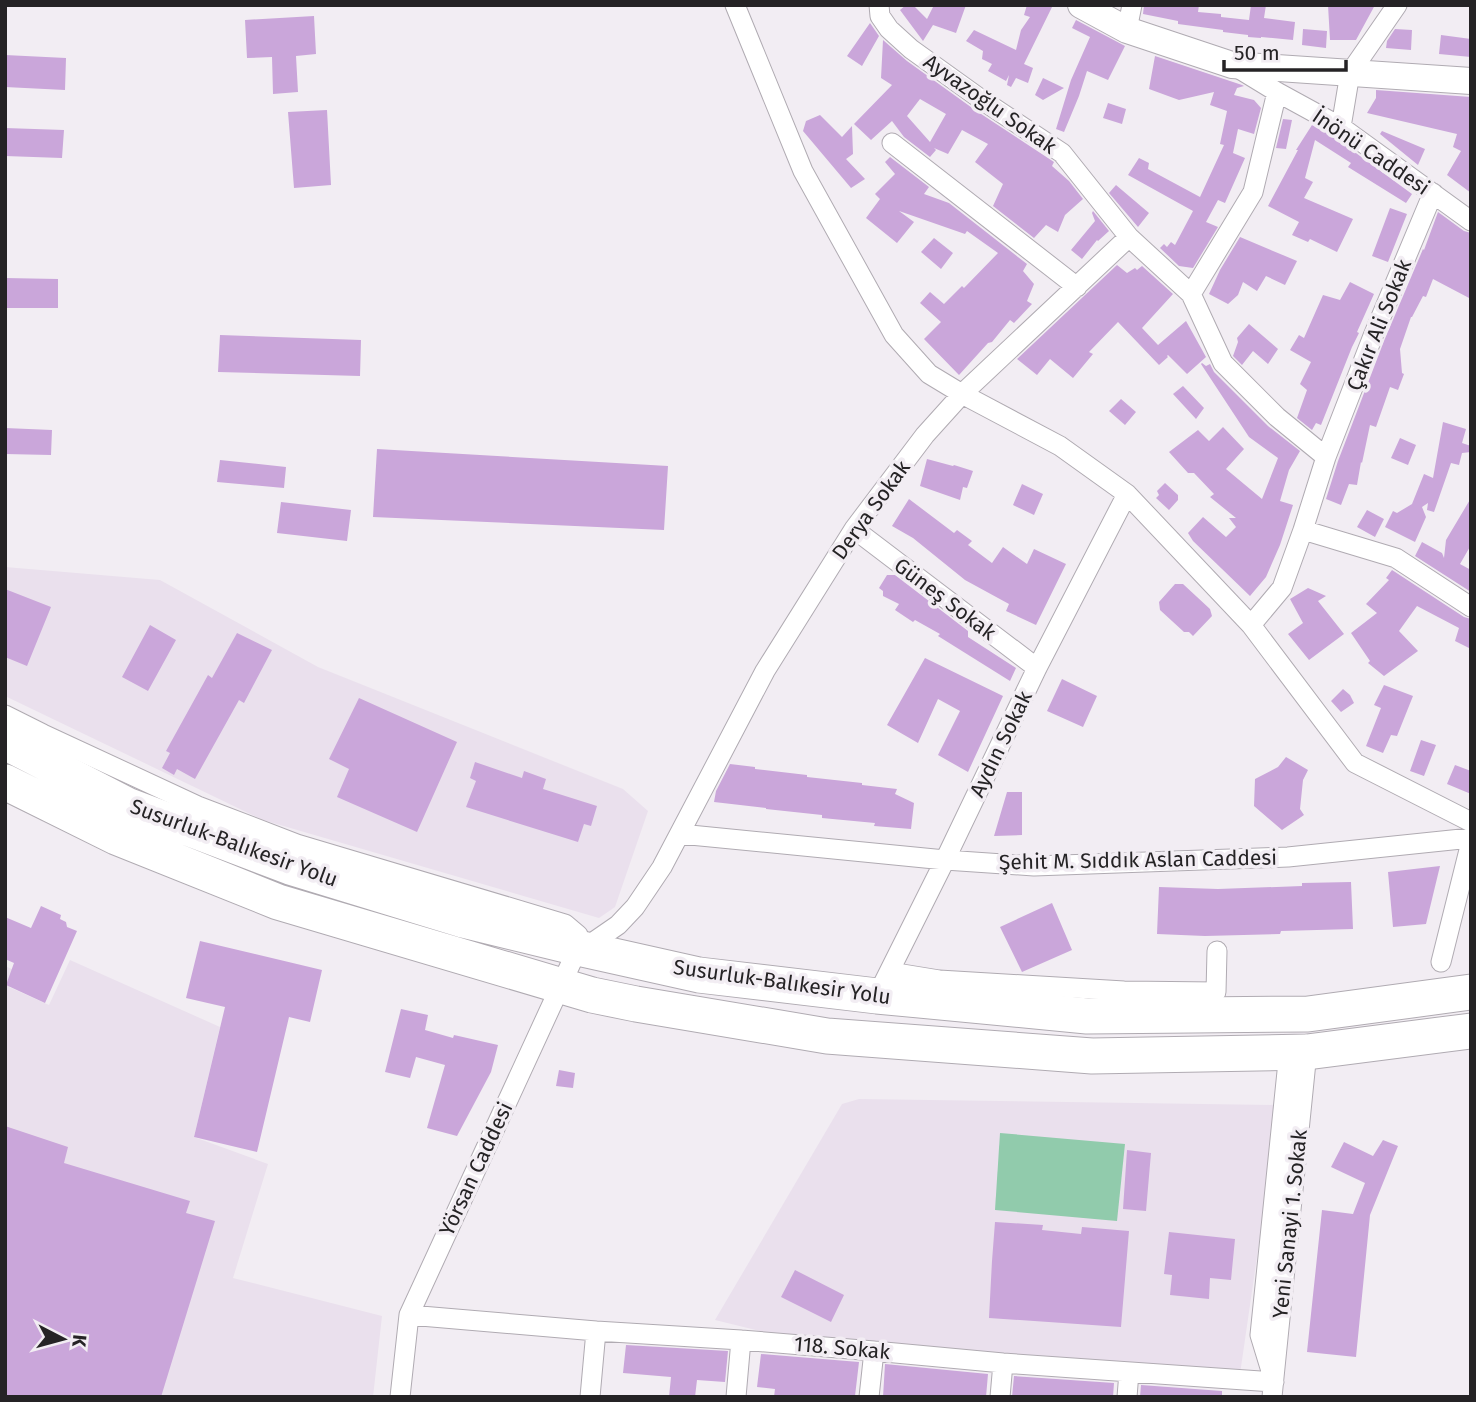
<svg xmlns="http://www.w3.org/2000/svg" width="1476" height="1402" font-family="'Fira Sans',sans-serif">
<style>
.built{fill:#eae0ed}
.green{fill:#91cbac}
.building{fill:#caa6da;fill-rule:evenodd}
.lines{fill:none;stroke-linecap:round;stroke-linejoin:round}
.street-casing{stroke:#b0abb2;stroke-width:21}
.secondary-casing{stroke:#b0abb2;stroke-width:28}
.highway-casing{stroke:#b0abb2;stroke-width:37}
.street{stroke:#fff;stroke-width:19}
.secondary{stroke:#fff;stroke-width:26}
.highway{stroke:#fff;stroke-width:35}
.labels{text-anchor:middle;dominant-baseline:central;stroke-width:7;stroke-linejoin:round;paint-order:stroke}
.street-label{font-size:21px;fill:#252325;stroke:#f2edf3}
</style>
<rect width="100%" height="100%" fill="#f2edf3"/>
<path class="built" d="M5,567L160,580L318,667L623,789L648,811L615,907L599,918L263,820L5,696Z
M70,960L220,1027L194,1137L268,1164L233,1278L382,1316L373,1397H5V966L16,971L9,987L49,1005Z
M859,1099L1279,1105L1240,1374L784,1337L715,1320L842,1104Z"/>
<path class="green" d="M1000,1133L1125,1144L1117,1221L995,1210Z"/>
<path class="building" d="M906,5H913L927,19L934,5H966L956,33L933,25L923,41L900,10Z
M1027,5H1053L1024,64L1033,68L1028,83L1016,78L1011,87L1007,85L1009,75L1006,81L988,71L992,64L982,59L983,51L966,41L974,30L1016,50L1021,30L1030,17L1024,15Z
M1144,5H1199L1198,12L1221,14V17L1249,20L1251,5H1266L1264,18L1295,22L1293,40L1261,37V38L1248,37V35L1223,32V30L1178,24V21L1143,14Z
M1328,5H1375L1356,40H1330Z
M314,16L316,54L296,56L298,92L273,94L272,57L247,58L245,20Z
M1076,20L1125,46L1108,80L1087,71L1079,96L1064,132L1056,129L1071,80L1090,37L1072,28Z
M870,23L879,36L862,66L847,56Z
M1303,29L1327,31L1326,48L1302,45Z
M1395,29L1412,30L1411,50L1386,48L1387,41Z
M1441,35L1471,39V57L1439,54Z
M883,40L907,61L975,110L1054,162L1052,166L1069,181L1083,199L1065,215L1058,232L1046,225L1034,238L993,206L1003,184L975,162L988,144L962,130L948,154L934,148L936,150L930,157L904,137L892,121L871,140L854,124L892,85L881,78ZM920,99L946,114L930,142L907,116Z
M5,55L66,58L65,90L5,87Z
M1155,56L1242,85L1244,86L1237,88L1234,95L1254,100L1261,108L1254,134L1238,129L1233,153L1245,158L1225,203L1218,200L1206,222L1218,227L1193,268L1179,266L1160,248L1164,244L1167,247L1171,242L1175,245L1193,211L1128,175L1139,158L1149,163L1148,169L1200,197L1224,145L1220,144L1227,111L1210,105L1214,92L1179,100L1149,89Z
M1043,78L1064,88L1043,100L1035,95Z
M1376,90L1471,97V193L1447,175L1461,151L1453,147L1457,134L1367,113L1376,98Z
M1108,103L1126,109L1122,124L1103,118Z
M327,110L331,185L294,188L288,112Z
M820,115L842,137L852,126L853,154L846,159L865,179L851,188L803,131L806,121Z
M1283,119L1292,120L1286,149L1276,148Z
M1312,125L1334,137L1412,194L1406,203L1348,167L1351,163L1315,140L1305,178L1313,182L1304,198L1353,219L1337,252L1310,239L1308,242L1292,235L1299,222L1268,206L1298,150H1296Z
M5,128L64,130L62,158L5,156Z
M1382,131L1425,149L1418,165L1380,134Z
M890,157L929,187L924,194L949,203L1027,264L1023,271L1034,284L1027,301L1032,304L1014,323L1010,320L992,342L988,343L959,375L924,339L941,322L920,303L930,292L944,304L962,286L964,288L998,253L967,231L965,234L899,211L914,222L897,243L866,218L880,199L875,194L895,174L885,162Z
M1116,185L1149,213L1138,227L1109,193Z
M1390,208L1407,214L1388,262L1372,256Z
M1093,211L1109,231L1098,241L1097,240L1082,259L1071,250L1095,221L1092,213Z
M1438,212L1464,231L1471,233V299L1433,279L1426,297L1423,296L1412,317H1411L1400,349L1402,373L1404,374L1398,390L1390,387L1376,427L1370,425L1362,463L1361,462L1357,485L1349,484L1341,505L1326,499L1338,461L1384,341L1423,249L1424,250Z
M1240,237L1297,261L1285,285L1266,276L1257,291L1243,282L1238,295L1228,304L1209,294L1220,270Z
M934,238L953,253L941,269L921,252Z
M1117,265L1127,273L1135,268L1137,270L1142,266L1173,294L1142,328L1158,345L1186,321L1206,357L1187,374L1168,355L1167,356L1168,357L1159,365L1118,322L1089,352L1093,354L1073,378L1050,359L1037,375L1017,359Z
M5,278L58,279V308H5Z
M1350,282L1374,294L1357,332L1359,333L1352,347L1321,425L1316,423L1312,430L1297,418L1307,390L1300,384L1311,362L1290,350L1299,335L1304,338L1323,295L1340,300Z
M1249,324L1278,349L1268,364L1253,351L1242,365L1233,356L1238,342L1237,338Z
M220,335L361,340L360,376L218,372Z
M1202,363L1206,366L1210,364L1214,372L1268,426L1300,451L1289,470L1280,501L1293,505L1280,545L1266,577L1250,596L1193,541L1188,533L1203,517L1226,537L1236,527L1229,518H1236L1210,497L1214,494L1194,473H1188L1169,452L1198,430L1209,441L1223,427L1244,449L1226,469L1262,499L1278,458L1249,437L1201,364Z
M1183,386L1204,408L1196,419L1173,394Z
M1121,399L1136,412L1125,425L1109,411Z
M1443,422L1466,429L1462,443L1471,446V452L1462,453L1459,465L1451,463L1434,512L1427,510L1428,503L1422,507L1426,517L1415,542L1385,527L1393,511L1397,513L1412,504L1424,474L1433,478Z
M5,428L52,430L51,455L5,454Z
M1400,438L1416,445L1408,465L1391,458Z
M377,449L668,466L664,530L373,517Z
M927,459L953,466L954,465L973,471L967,488L963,487L960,500L920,486Z
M220,460L286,467L284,488L217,482Z
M1165,483L1178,495V500L1169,510L1156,498L1159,495L1157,491Z
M1022,484L1043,494L1034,515L1013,505Z
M1471,498V545L1460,564L1471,570V592L1415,556L1422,542L1442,553L1444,558L1446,540Z
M909,499L954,533L957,530L972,541L968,545L992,563L1003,547L1027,564L1034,549L1066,564L1036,625L1006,611L1009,604L965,580L913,538L892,526Z
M281,502L351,510L347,541L277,533Z
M1367,510L1384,519L1375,537L1357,527Z
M1392,570L1464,617L1471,619V649L1455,641L1459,628L1417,606L1399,631L1418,651L1384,676L1368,663L1370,661L1351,633L1377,613L1366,604L1389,580L1386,578Z
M887,575H895L968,631V637L1016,668L1010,681L938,636L940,634L915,620L913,622L895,610L899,604L883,596V591L879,588Z
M1175,584H1183L1210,609L1212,616L1193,636L1189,632H1184L1160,610L1159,602Z
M1308,588L1326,596L1318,601L1344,634L1309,660L1288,634L1303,623L1290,599Z
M5,589L51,607L27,666L5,657Z
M150,625L176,640L148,691L122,677Z
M237,633L272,650L244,703L239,700L195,779L177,769L174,775L162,768L170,753L166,751L208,675L212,678Z
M925,658L1003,696L968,772L938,755L960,711L938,699L918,743L887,725Z
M1062,679L1097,696L1083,727L1047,711Z
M1384,685L1413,696L1397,736L1391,735L1383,753L1366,746L1381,708L1374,705Z
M1343,689L1350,695L1354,703L1341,712L1331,701Z
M359,698L457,742L417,832L337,797L349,769L329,759Z
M1421,740L1436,745L1424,776L1410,771Z
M1286,757L1308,770L1303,780L1300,809L1304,815L1282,830L1254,806L1255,779L1278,767Z
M475,762L522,778L524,771L546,779L543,789L597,806L591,826L584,824L578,842L466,807L476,781L470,778Z
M730,764L755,767V769L807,775V777L862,783V785L897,789L895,794L914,803L911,829L874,826L875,823L822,818V815L766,809V808L714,802L716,791Z
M1455,765L1471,771V794L1447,784Z
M1007,792H1022V835L994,836Z
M1440,866L1426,924L1393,927L1388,872Z
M1351,882L1353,929L1281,931L1280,934L1205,936L1157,934L1159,887L1218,889L1302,886V883Z
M1052,903L1072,950L1022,972L1000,927Z
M41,906L61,915L60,919L66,922L67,927L77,931L45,1003L6,985L14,963L5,959V917L31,928Z
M200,941L322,970L310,1022L289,1017L257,1152L194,1137L225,1007L186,998Z
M401,1009L428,1015L425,1030L453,1038L454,1035L498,1045L491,1072L457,1136L427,1128L445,1065L416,1057L410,1078L385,1072Z
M559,1070L575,1073L573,1088L556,1086Z
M5,1126L68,1147L64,1163L190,1201L186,1213L215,1221L161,1397H5Z
M1383,1140L1398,1146L1370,1215L1356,1357L1307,1352L1322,1210L1353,1214L1365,1183L1331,1167L1344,1142L1373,1156Z
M1127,1150L1151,1153L1146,1211L1123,1209Z
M995,1222L1043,1225L1042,1230L1081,1234L1082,1227L1129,1231L1121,1327L989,1318L992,1261Z
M1169,1232L1235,1239L1231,1280L1210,1278L1209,1299L1170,1295L1172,1275L1164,1274Z
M795,1270L844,1295L831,1322L781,1297Z
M626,1345L728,1351L725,1382L697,1380L695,1397H669L671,1377L623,1373Z
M761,1354L859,1362L855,1396L839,1395V1397H774L775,1389L757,1387Z
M885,1364L988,1374L986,1397H883Z
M1014,1376L1114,1383L1113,1397H1012Z
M1141,1385L1222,1391V1397H1140Z"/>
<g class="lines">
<g class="street-casing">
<path id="street" d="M735,5L803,171L894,335L929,374L962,394L1060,446L1127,494L1251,625L1355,763L1471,822
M879,5L880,16L889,29L911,49L982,100L1062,153L1129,237L1191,294
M1127,30L1132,5
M1236,67L1277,92L1341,127L1471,221
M1277,92L1253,192L1191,294L1223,363L1277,417L1326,457L1303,530L1396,558L1471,607
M1341,127L1350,73L1397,5
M892,143L1077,287
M1326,457L1373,336L1433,193
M854,529L1037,668
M1251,625L1282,588L1303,530
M5,715L43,734L198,806L297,844L565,924L578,935V948L409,1315L400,1397
M680,834L945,860L1034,866L1288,857L1471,838
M580,948L589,945L618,925L635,907L662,867L765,671L854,529L925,435L962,394L1129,237
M1441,962L1471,842
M890,972L939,980L1124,991L1216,992L1217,951
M877,996L945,860L1037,668L1127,494
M409,1315L596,1331L741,1340L874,1351L1003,1363L1274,1382
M1271,1371L1260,1335L1289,1052
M590,1397L596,1331
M736,1397L741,1340
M869,1397L874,1351
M1000,1397L1003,1363
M1127,1397L1129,1372
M1272,1397L1307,1052"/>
</g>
<g class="secondary-casing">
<path id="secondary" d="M1081,5L1127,30L1232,65L1471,81"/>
</g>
<g class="highway-casing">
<path id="highway" d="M5,742L127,805L290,867L463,920L578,948L699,975L877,996L1087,1016L1308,1014L1471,992
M5,782L116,837L278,902L592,995L636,1004L827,1036L1092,1056L1307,1052L1471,1031"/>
</g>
<use href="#street" class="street"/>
<use href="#secondary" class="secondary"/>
<use href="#highway" class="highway"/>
</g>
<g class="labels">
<g class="street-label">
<text transform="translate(990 104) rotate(35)">Ayvazoğlu Sokak</text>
<text transform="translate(1371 152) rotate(34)">İnönü Caddesi</text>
<text transform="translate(1379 325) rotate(-68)">Çakır Ali Sokak</text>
<text transform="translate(871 510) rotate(-54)">Derya Sokak</text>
<text transform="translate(945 599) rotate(37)">Güneş Sokak</text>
<text transform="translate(1001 744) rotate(-64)">Aydın Sokak</text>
<text transform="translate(234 843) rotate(20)">Susurluk-Balıkesir Yolu</text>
<text transform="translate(1138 860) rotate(-1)">Şehit M. Sıddık Aslan Caddesi</text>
<text transform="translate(782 982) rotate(8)">Susurluk-Balıkesir Yolu</text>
<text transform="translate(476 1169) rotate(-65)">Yörsan Caddesi</text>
<text transform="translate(1290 1224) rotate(-84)">Yeni Sanayi 1. Sokak</text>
<text transform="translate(842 1348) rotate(5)">118. Sokak</text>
</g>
</g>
<rect width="1476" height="1402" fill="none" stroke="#252325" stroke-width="14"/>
<g transform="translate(63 1339) rotate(96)" stroke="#f2edf3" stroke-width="5" paint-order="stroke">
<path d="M0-5L12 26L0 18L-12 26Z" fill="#252325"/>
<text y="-10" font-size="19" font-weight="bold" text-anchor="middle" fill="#252325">K</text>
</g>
<path d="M1224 60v10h122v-10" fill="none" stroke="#252325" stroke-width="3.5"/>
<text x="1234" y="60" font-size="21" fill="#252325" stroke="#f2edf3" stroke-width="5" paint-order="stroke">50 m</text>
</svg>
